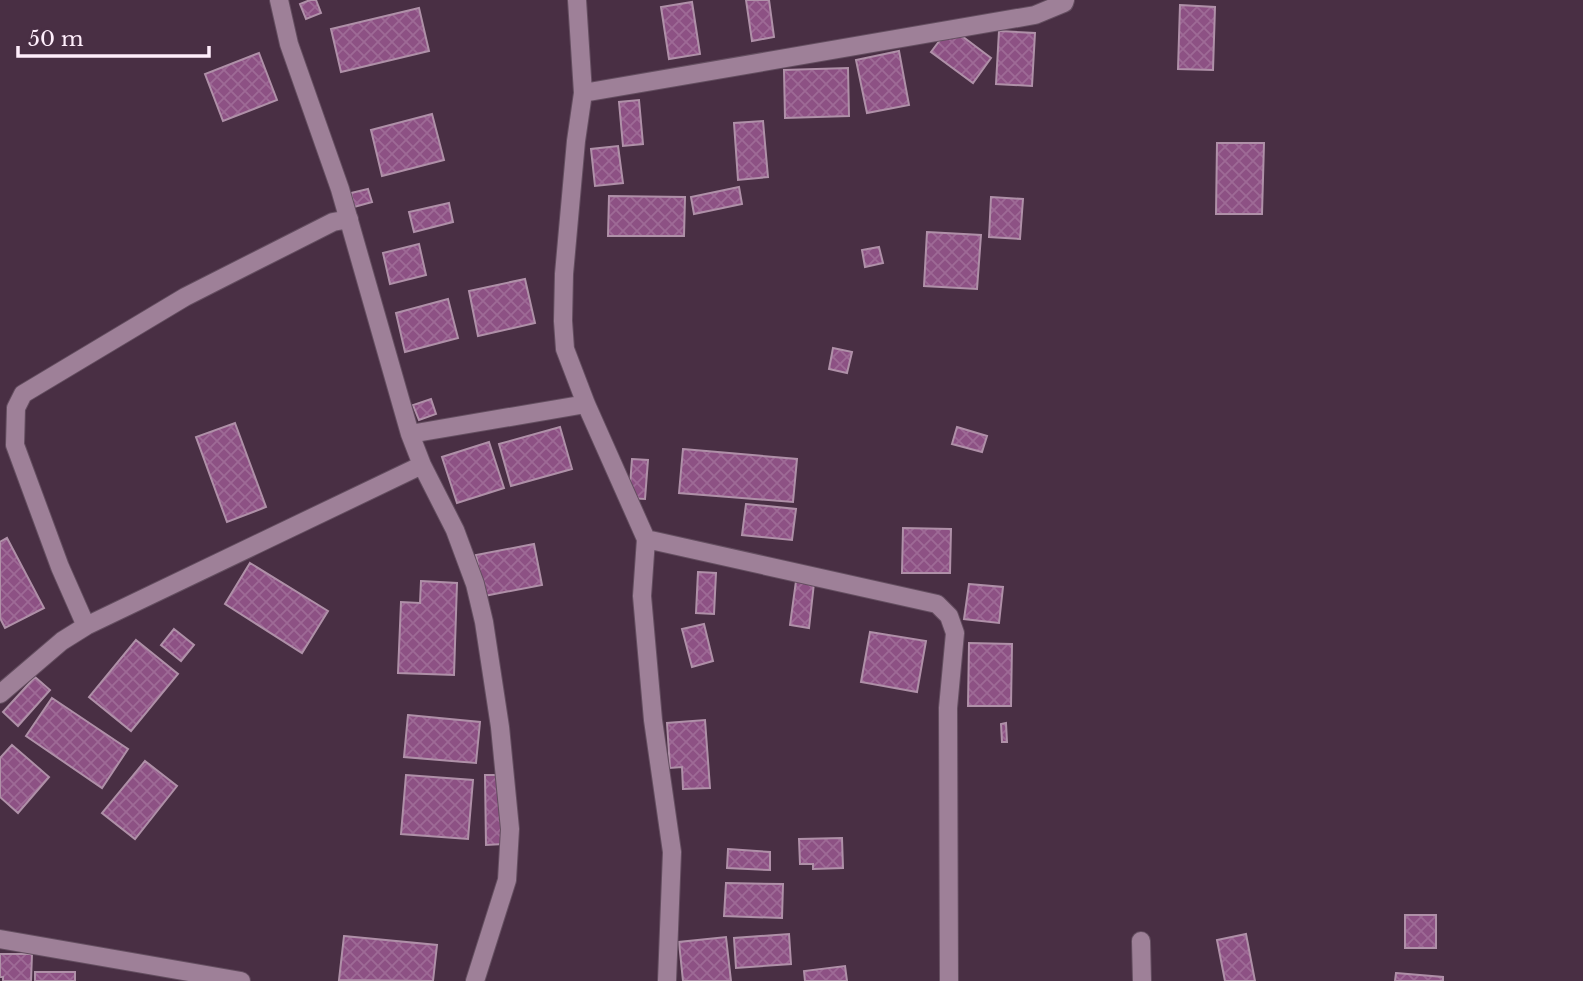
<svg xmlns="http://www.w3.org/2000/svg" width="1583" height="981" font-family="'Libre Baskerville',serif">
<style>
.building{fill:url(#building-cross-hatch);stroke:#af90a8;stroke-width:2}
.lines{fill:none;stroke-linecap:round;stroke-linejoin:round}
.street-casing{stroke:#644e60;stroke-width:20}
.street{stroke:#9e8098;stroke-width:18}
</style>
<defs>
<pattern id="building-cross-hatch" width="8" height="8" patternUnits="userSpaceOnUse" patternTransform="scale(1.75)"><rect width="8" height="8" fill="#8d5184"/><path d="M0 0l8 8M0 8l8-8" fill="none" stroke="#9e6a96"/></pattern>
</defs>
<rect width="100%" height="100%" fill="#492f44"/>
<path class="building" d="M310,0H316L321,13L306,19L300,4Z
M746,0H769L774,37L752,41Z
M692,2L700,54L669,59L661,7Z
M1180,5L1215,7L1213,70L1178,69Z
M419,8L429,51L341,72L331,29Z
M950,27L991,58L973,83L931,52Z
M999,31L1035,33L1032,86L996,84Z
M899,51L909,105L867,113L856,60Z
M259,53L277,100L223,121L205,74Z
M848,68L849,116L785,118L784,70Z
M639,100L643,144L623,146L619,102Z
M432,114L444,160L382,176L371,130Z
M763,121L768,177L738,180L734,123Z
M1217,143H1264L1262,214H1216Z
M618,146L623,183L595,186L591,149Z
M739,187L742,204L694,214L691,197Z
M368,189L372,202L354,207L351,193Z
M609,196L685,197L684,236H608Z
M991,197L1023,199L1020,239L989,237Z
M449,203L453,222L414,232L409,212Z
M927,232L981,235L977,289L924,286Z
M419,244L426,275L390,284L383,253Z
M879,247L883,263L865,267L862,250Z
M525,279L535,323L478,336L469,291Z
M448,299L458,338L405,352L396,313Z
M833,348L852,352L847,373L829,369Z
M431,399L436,414L419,420L413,405Z
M235,423L266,507L227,522L196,437Z
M560,427L572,469L511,486L499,444Z
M957,427L987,436L982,452L952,444Z
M489,442L504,488L457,503L442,457Z
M683,449L797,459L793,502L679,493Z
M632,459L648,460L645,499L629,498Z
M746,504L796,509L792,540L742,535Z
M903,528L951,529L950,573H902Z
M7,538L44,608L5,628L0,618V542Z
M534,544L542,585L484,596L476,555Z
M250,563L328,611L302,653L225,604Z
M698,572L716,573L714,614L696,613Z
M421,581L457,583L454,675L398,673L401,602L420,603Z
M796,581L814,583L809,628L790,625Z
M969,584L1003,587L999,623L964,619Z
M704,624L713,661L692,667L682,629Z
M174,629L194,645L181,661L161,645Z
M870,632L926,641L917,692L861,682Z
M136,640L178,674L131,731L89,697Z
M969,643L1012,644L1011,706H968Z
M35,677L50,690L18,726L3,712Z
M52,698L128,749L102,788L26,736Z
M408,715L480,722L476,763L404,757Z
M705,720L710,788L683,789L682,767L670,768L667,723Z
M1006,723L1007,742H1002L1001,724Z
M12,745L49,777L18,813L0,797V758Z
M145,761L177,786L135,839L102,813Z
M406,775L473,780L468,839L401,834Z
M485,775H501L503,844L486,845Z
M842,838L843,868L813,869V864H800L799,839Z
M728,849L770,852V870L727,868Z
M726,883L783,884L782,918L724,916Z
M1405,915H1436V948H1405Z
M789,934L791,964L736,968L734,938Z
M1246,934L1255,981H1225L1217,940Z
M344,936L437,945L433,981L339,980Z
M726,937L731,981H683L679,942Z
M0,954H32L31,981H3V977H0Z
M845,966L847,981H805L804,971Z
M35,972H75V981H35Z
M1396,973L1443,977V981H1395Z"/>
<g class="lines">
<g class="street-casing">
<path id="street" d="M279,0L289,44L340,189L410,434L422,465L455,530L475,584L484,622L500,727L510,829L507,880L475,981
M577,0L583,93L576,141L564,274L563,321L565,349L586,404L646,539L642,596L653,720L672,852L667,981
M583,93L1035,15L1064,3L1065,0
M410,434L586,404
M646,539L937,604L949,616L955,633L948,708L949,981
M86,626L422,465
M0,694L62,641L86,626L60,567L15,445L16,408L23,394L185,297L333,222L349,219
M0,939L241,981
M1141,941L1142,981"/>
</g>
<use href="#street" class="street"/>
</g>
<path d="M18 46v10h191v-10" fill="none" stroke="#ffeefb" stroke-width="3.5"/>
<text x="28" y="46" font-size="21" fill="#ffeefb" stroke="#492f44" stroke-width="5" paint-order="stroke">50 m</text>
</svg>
